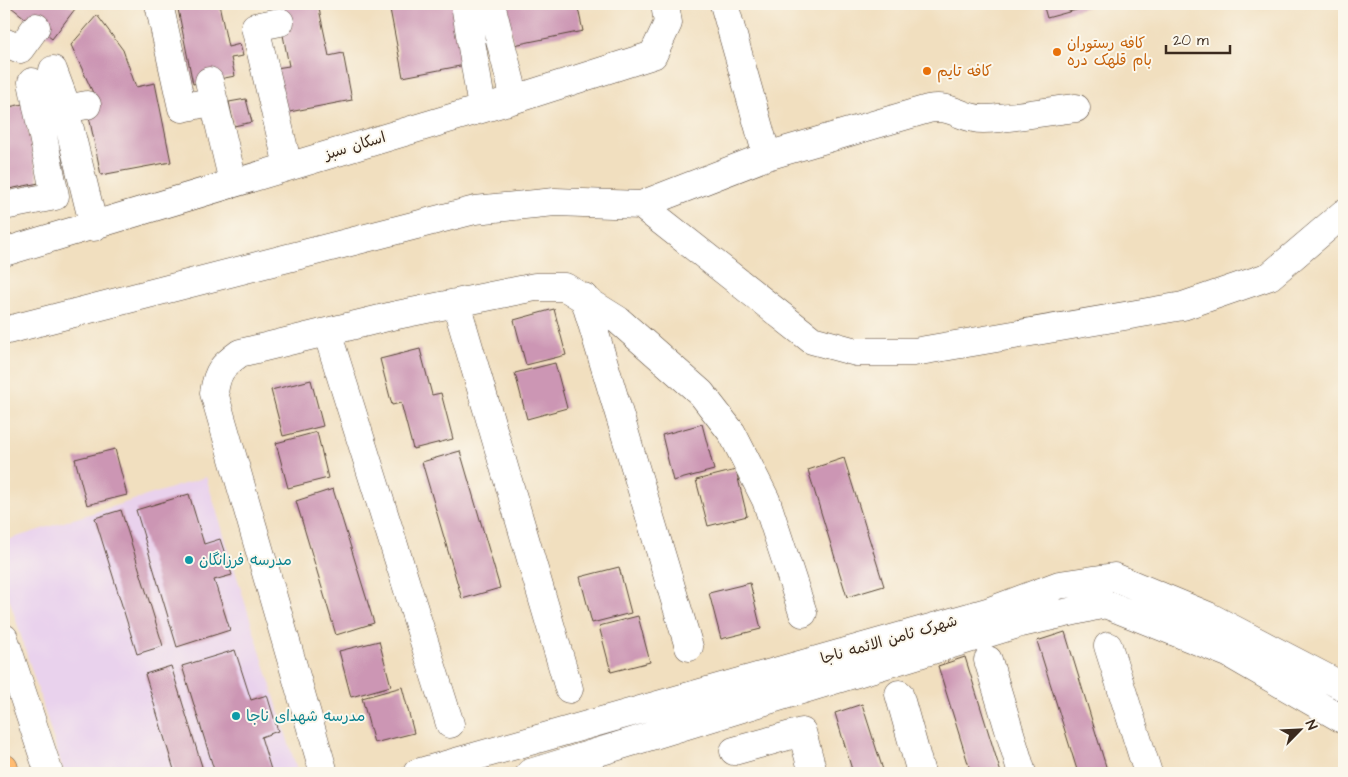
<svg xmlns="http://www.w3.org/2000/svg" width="1348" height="777" font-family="'Architects Daughter','Playpen Sans Arabic',sans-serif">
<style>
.built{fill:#e9d2ed}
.building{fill:#cc96b4}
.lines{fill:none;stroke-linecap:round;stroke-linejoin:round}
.minor-casing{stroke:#564536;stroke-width:29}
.major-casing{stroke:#564536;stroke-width:29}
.minor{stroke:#fff;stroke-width:28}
.major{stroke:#ffbb71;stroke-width:28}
.food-dot{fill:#e8710a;stroke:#fbf7ec;stroke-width:2}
.culture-dot{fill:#0f9aa8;stroke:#fbf7ec;stroke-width:2}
.labels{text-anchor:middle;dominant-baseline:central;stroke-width:4;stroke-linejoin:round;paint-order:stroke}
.food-label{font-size:15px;fill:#c56008;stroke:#fbf7ec;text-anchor:start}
.street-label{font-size:15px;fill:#3b2a1e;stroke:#fbf7ec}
.culture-label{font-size:15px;fill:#0d838f;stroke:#fbf7ec;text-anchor:start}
</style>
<rect width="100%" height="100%" fill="#fbf7ec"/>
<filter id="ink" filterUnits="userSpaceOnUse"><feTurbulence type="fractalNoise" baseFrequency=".02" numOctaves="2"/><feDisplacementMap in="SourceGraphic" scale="10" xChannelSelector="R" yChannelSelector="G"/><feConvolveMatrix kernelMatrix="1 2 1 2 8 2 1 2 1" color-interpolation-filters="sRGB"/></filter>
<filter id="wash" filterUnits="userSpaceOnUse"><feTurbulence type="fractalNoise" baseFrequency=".0096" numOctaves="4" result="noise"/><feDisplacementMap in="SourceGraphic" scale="20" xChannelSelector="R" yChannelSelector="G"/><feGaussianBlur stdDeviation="1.12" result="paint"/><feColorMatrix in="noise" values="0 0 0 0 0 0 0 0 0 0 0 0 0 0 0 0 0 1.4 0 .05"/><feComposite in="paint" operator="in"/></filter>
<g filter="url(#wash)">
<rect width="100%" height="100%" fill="#f1dfbf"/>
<path class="built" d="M206,477L298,773H64L4,582V541Z"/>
<g id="blocks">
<path class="building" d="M7,4H68L75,9L52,39Z
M177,4H219L228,47L240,44L243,56L231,58L235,76L193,84Z
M277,4H318L329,56L343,53L352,100L284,113L276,68L289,66Z
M389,4H454L465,65L403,77Z
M505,4H577L583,31L514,45Z
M1043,4H1086L1087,7L1047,18Z
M97,15L123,50L136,87L155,83L171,162L101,175L85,97L94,95L71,45Z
M246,99L252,122L234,126L229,102Z
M23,104L39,183L4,190V108Z
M554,309L566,355L526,365L514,320Z
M420,349L432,395L441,393L453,439L413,449L401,403L392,405L380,359Z
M555,363L567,408L527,419L515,373Z
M311,380L323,426L283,436L271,390Z
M702,424L714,470L673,481L662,435Z
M317,432L328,478L288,488L276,443Z
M115,449L127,495L87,505L75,459Z
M460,451L500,588L462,599L422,462Z
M844,458L884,586L847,597L808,470Z
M736,470L747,516L708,526L696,480Z
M333,489L374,623L336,635L296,501Z
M189,494L204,544L220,539L232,575L214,580L230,630L177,647L136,510Z
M121,510L163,646L137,654L95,518Z
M619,567L631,613L592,623L580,577Z
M750,583L761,629L721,639L709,593Z
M638,616L650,662L611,672L599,626Z
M1065,632L1108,773H1078L1037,641Z
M379,641L391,686L351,697L339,651Z
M235,650L251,700L267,695L278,731L261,737L272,773H215L182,666Z
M965,657L1001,773H971L938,666Z
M171,666L204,773H175L145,674Z
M402,687L414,733L374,743L362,698Z
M862,704L884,773H853L835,713Z"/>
</g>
</g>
<g filter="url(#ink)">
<use href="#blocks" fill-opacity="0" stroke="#564536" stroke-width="1"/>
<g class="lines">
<g class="minor-casing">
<path id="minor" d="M159,4L182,108L214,101
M465,4L482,108
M491,4L515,99
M724,4L767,156
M280,22L255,27L288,166
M4,42L20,49L36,27
M53,70L63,97L65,109
M209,81L233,182
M87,105L65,109L94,227
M641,205L767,156L928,109C953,104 960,119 983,119C1014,118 1046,111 1076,108
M4,206L55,196L32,82
M4,252L515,99L653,55L668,23L665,4
M584,297L689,647
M456,303L569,689
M4,331L475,210L555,202L641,205L812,340L856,352H914L1183,306L1270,276L1344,213
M327,332L450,724
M4,638L49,773
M1108,646L1148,773
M988,660L1022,773
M899,694L921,773
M734,751L802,732L813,773
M324,773L214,393C217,371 222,366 240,353L392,316L535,287H565L618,320L701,393L732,433L766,500L803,613
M417,773L987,612L1059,585L1114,577L1208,616L1344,687
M530,773L1021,623L1105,604L1228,653L1344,720"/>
</g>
<g class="major-casing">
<path id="major" d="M4,768L5,773"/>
</g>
<use href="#minor" class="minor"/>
<use href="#major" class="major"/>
</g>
</g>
<g class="food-dot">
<circle cx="1057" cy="52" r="5"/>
<circle cx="927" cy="71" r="5"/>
</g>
<g class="culture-dot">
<circle cx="189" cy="560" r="5"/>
<circle cx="236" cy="716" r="5"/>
</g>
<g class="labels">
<g class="food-label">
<text x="1067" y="43">کافه رستوران<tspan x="1067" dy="17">بام قلهک دره</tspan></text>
<text x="937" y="71">کافه تایم</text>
</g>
<g class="street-label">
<text transform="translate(355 146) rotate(-17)">اسکان سبز</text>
<text transform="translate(889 640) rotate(-16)">شهرک ثامن الائمه ناجا</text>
</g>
<g class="culture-label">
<text x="199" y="560">مدرسه فرزانگان</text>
<text x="246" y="716">مدرسه شهدای ناجا</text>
</g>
</g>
<rect width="1348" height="777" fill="none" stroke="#fbf7ec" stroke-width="20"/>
<g transform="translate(1300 730) rotate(66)" stroke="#fbf7ec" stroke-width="4" paint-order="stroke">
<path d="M0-4L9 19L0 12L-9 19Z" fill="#3b2a1e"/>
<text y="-8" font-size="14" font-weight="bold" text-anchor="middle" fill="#3b2a1e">N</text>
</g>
<path d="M1166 45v8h64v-8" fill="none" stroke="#3b2a1e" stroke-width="2.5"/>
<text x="1173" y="45" font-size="15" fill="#3b2a1e" stroke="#fbf7ec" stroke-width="4" paint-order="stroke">20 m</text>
</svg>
